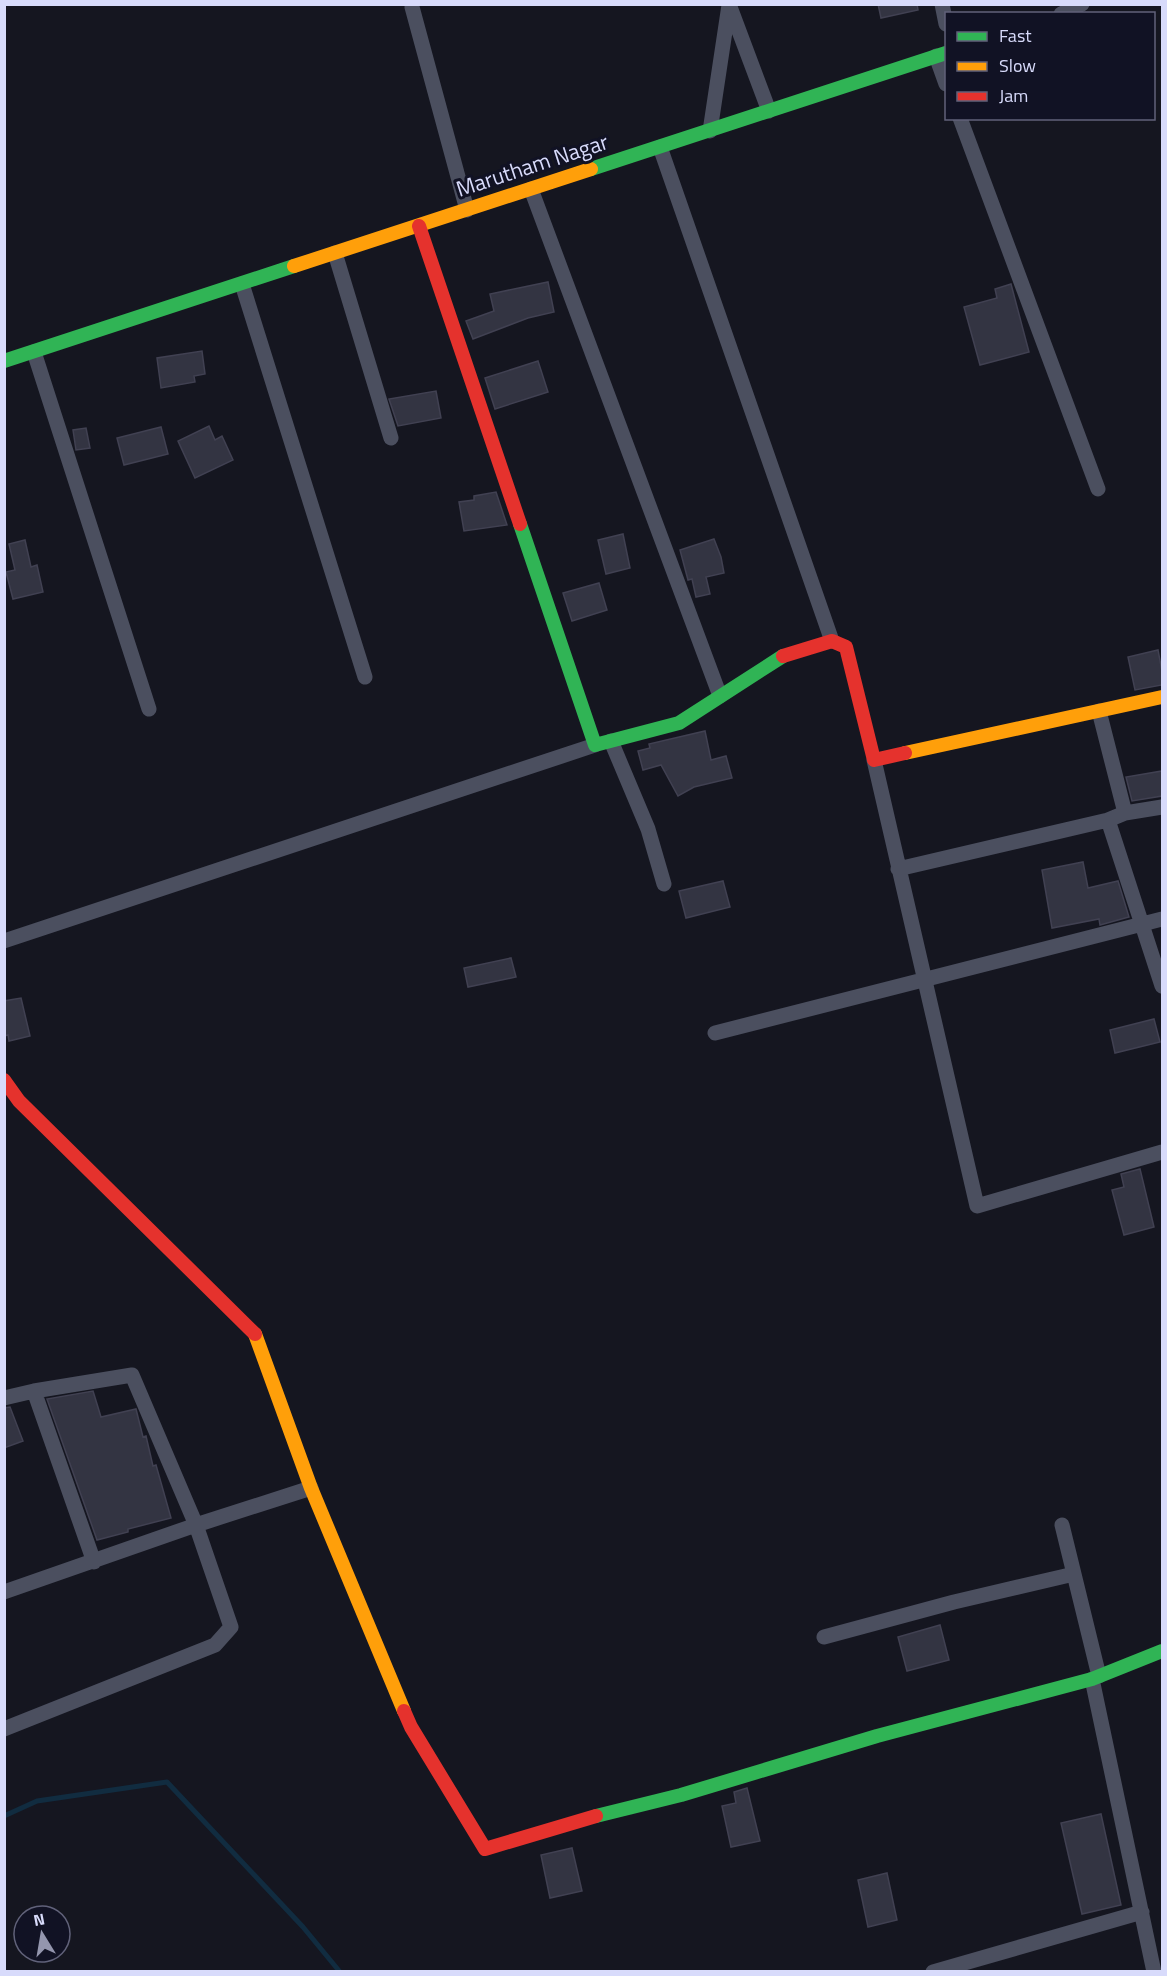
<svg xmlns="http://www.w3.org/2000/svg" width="1167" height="1976" font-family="'Titillium Web',sans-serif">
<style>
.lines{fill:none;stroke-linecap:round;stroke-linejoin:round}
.stream{stroke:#112c40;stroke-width:5}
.building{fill:#333442;stroke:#414152;stroke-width:1.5}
.street{stroke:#4b4f5f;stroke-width:15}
.fast{stroke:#30b455;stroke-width:14}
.slow{stroke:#ff9f0a;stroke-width:14}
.jam{stroke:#e5322d;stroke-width:14}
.labels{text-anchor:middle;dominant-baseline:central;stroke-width:6;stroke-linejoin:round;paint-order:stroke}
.street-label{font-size:22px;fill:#d8dbfb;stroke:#111224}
</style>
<rect width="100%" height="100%" fill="#151620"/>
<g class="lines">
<path class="stream" d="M4,1816L37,1801L167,1782L303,1927L340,1972"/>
</g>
<path class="building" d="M878,4H917L918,10L881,18Z
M548,282L554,312L528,318L473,339L466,321L494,311L490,294Z
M1011,284L1029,352L980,365L964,307L997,298L995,289Z
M202,351L205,374L194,376L195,382L161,388L157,358Z
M538,361L548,392L495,409L485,378Z
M436,391L441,418L398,426L389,399Z
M209,426L215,440L222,436L233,460L195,478L178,441Z
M161,427L168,454L124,465L117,438Z
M86,428L90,448L76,450L73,430Z
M496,492L507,525L464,531L459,502L474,500V496Z
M623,534L630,568L606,574L598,540Z
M714,539L721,557L724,573L706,577L710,594L696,597L692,579L688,580L680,550Z
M25,540L31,567L37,565L43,592L13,599L6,572L15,570L9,544Z
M599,583L607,610L572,621L563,593Z
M1158,650L1162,671V685L1135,690L1128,657Z
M705,731L711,760L726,756L732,778L694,787L678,796L661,765L643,770L638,751L650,748L649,744Z
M1162,771V796L1132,801L1126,777Z
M1083,862L1088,888L1118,881L1129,917L1100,925L1099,919L1052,928L1042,870Z
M723,881L730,907L686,918L679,891Z
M511,958L516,977L468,987L464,968Z
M21,998L30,1036L9,1041L8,1035L4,1036V1001Z
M1154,1019L1160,1042L1115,1053L1110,1030Z
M1140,1169L1154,1227L1124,1235L1112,1190L1124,1187L1121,1174Z
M93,1391L101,1417L136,1409L143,1437L146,1436L153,1466L156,1465L171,1518L128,1529V1532L97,1540L47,1399Z
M10,1407L23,1441L4,1448V1408Z
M940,1625L949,1660L907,1671L898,1637Z
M747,1788L760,1841L731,1847L722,1806L736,1803L734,1792Z
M1101,1814L1121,1905L1082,1914L1061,1823Z
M572,1848L582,1891L550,1898L541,1855Z
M887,1873L897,1920L868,1927L858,1880Z"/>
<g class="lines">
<path class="street" d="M942,4L946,24
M412,7L467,210
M730,7L769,111
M1061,14L1082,4
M936,56L946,84
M960,118L1098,489
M710,131L729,5
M660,147L832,641
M531,189L720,696
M335,253L391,438
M242,284L365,677
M34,352L149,709
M1099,711L1125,813L1162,807
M611,741L648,829L664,884
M874,760L977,1206L1162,1152
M1125,813L1108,820L1162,986
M898,869L1108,820
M4,941L595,745
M715,1033L1162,919
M4,1398L34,1391
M1062,1525L1099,1676
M4,1592L196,1525L311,1488
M824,1637L954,1602L1074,1574
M1092,1679L1154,1972
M4,1729L215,1645L231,1627L196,1525L132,1375L34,1391L94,1562
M933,1972L1142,1912"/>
<path class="fast" d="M591,169L946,53
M4,361L294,266
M520,524L595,745L679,723L783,656
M596,1816L681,1795L877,1736L1092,1679L1162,1651"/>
<path class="slow" d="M294,266L591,169
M905,753L1162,697
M255,1334L311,1488L404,1711"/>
<path class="jam" d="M419,226L520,524
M783,656L832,641L846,647L874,760L905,753
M4,1080L19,1101L255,1334
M404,1711L411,1727L485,1849L596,1816"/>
</g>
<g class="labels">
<g class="street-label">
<text transform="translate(532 165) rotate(-18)">Marutham Nagar</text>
</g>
</g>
<rect width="1167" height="1976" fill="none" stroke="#d8dbfb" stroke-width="12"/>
<rect x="945" y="12" width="210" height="108" fill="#111224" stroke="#61627a" stroke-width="1.5"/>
<rect x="957" y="32" width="30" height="9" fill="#30b455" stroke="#61627a" stroke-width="1.5"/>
<text x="999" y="42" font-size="18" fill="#d8dbfb">Fast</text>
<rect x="957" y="62" width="30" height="9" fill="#ff9f0a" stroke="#61627a" stroke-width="1.5"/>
<text x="999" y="72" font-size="18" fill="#d8dbfb">Slow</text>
<rect x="957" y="92" width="30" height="9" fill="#e5322d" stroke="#61627a" stroke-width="1.5"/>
<text x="999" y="102" font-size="18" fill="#d8dbfb">Jam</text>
<g transform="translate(42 1934) rotate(349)"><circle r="28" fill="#111224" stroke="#61627a" stroke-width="1.5"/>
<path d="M0-4.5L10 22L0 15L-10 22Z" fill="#9496ae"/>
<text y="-9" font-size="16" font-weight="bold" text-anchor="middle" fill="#d8dbfb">N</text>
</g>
</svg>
